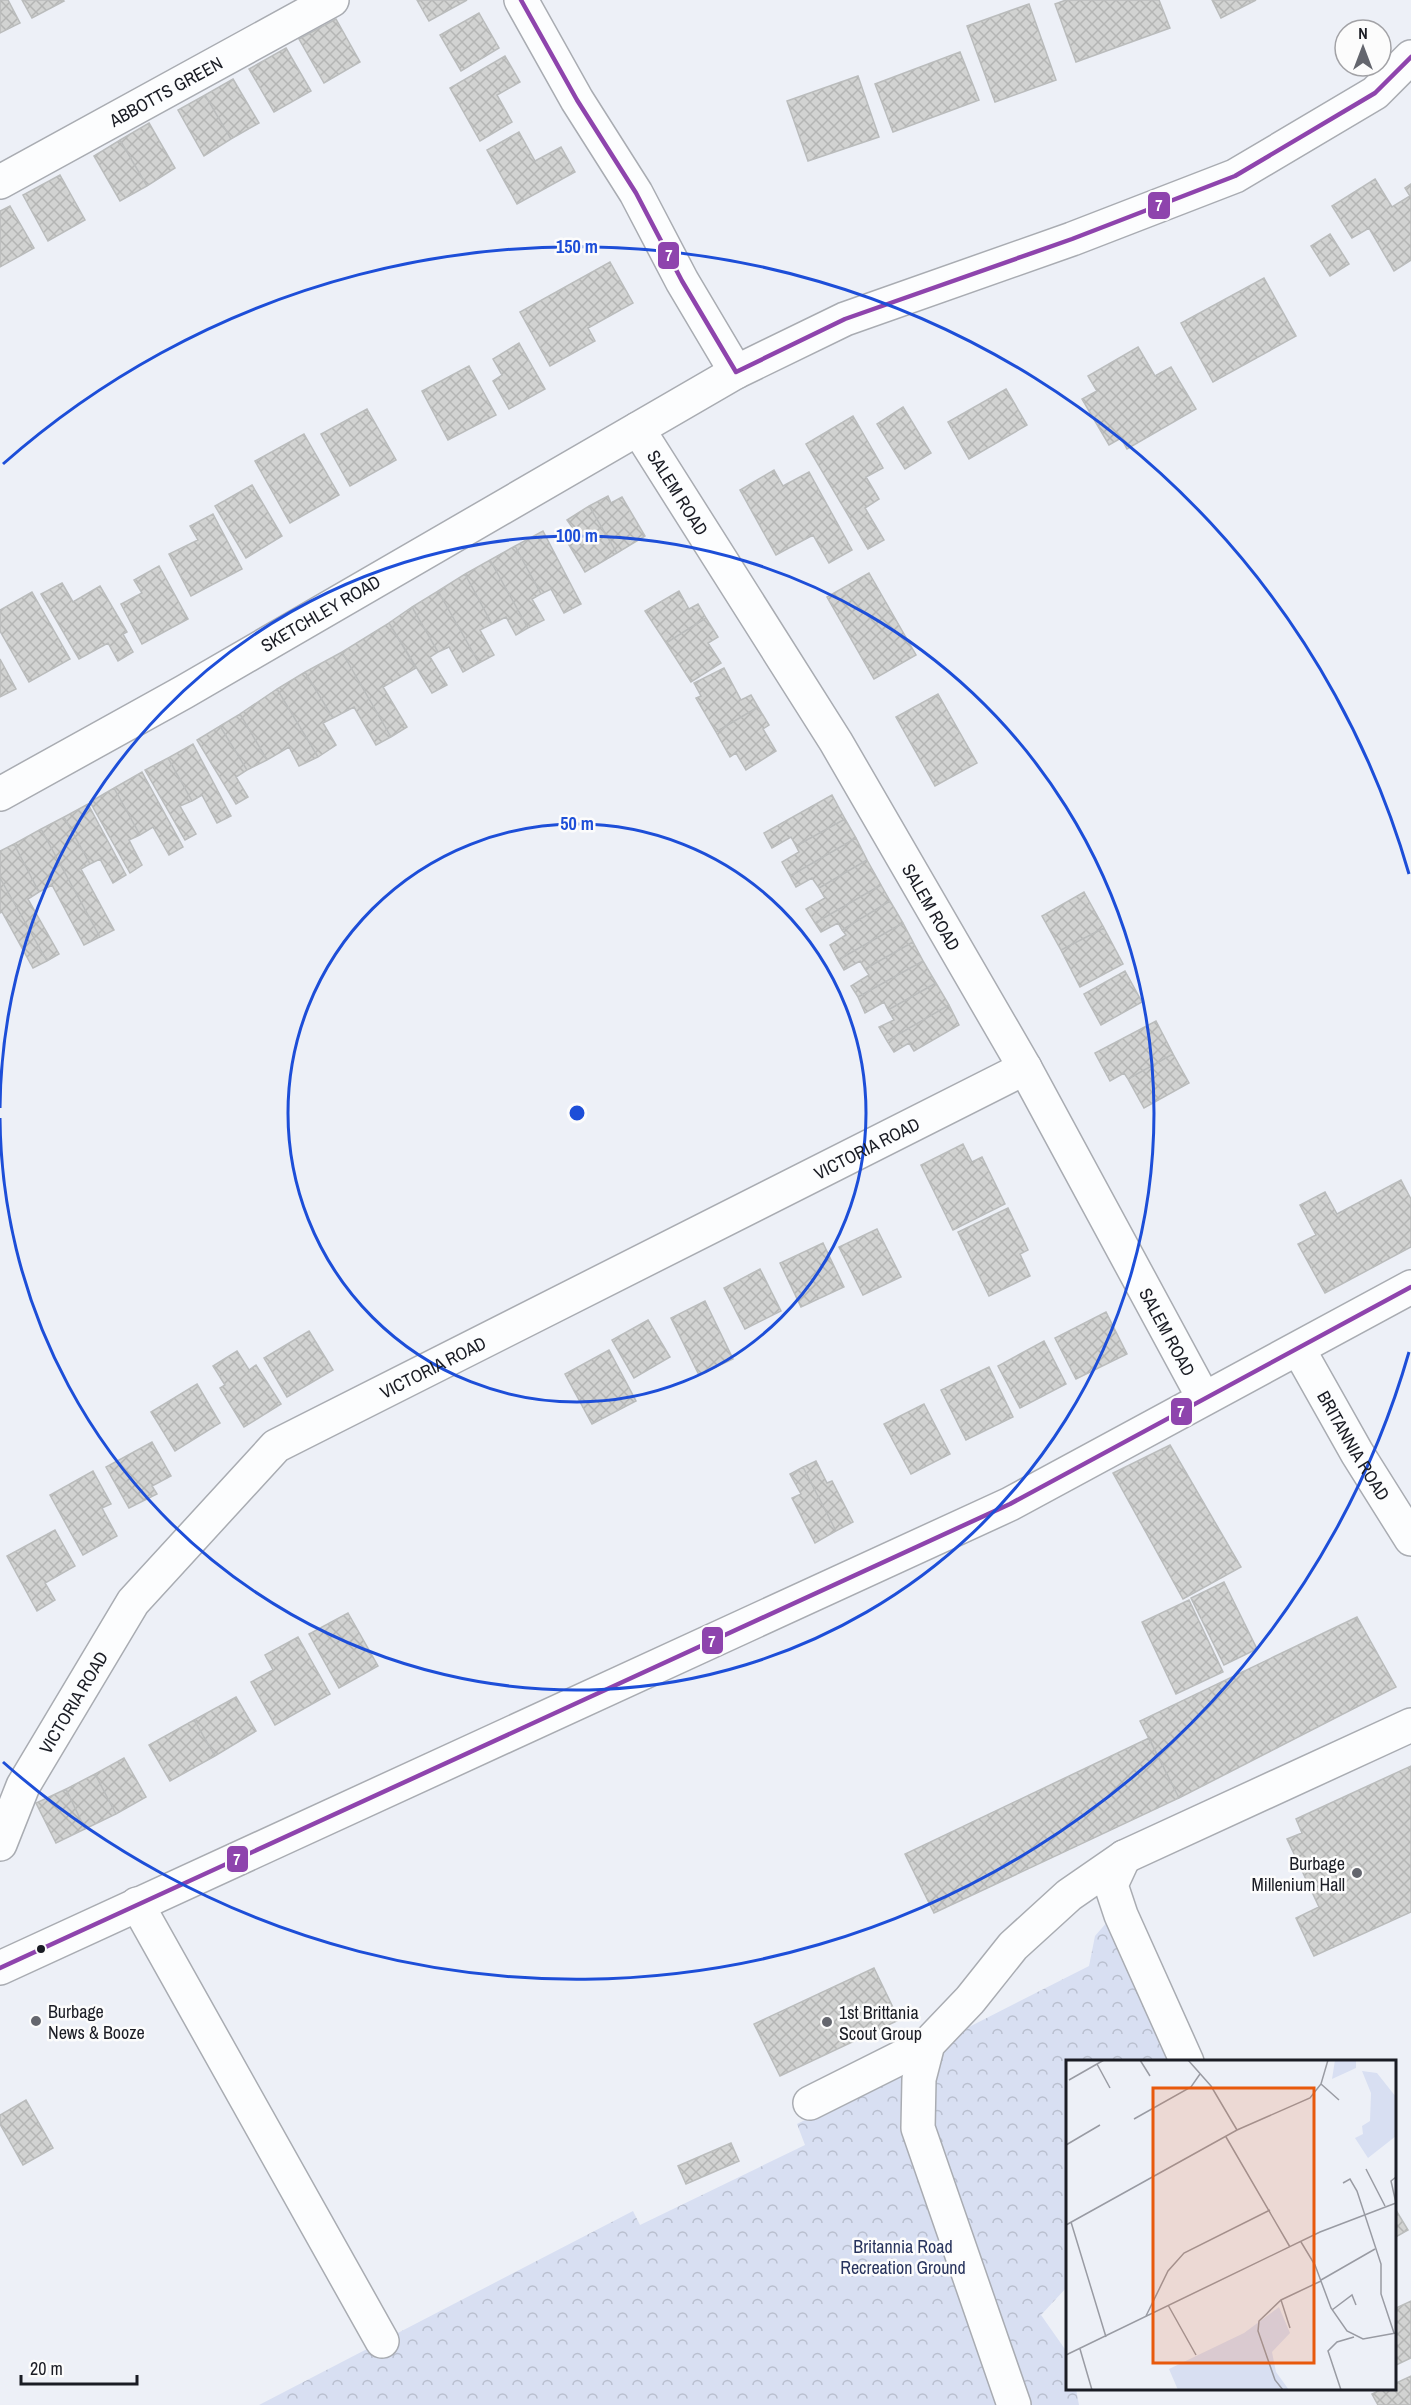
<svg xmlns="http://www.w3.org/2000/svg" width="1411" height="2405" font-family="'Archivo Narrow',sans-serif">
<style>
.park{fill:url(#park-crowns)}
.building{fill:url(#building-cross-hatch);stroke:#babcbc;stroke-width:1.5}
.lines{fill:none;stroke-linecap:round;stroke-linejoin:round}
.minor-casing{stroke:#a9acb2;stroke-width:36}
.minor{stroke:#fcfdfe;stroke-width:33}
.bus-1-casing{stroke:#fcfcfc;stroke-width:9}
.bus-1{stroke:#8e44ad;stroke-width:4.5}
.ring{fill:none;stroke:#1d4ed8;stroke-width:3}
.poi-dot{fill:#64666e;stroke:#fcfcfc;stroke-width:2}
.bus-dot{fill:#1a1c24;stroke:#fcfcfc;stroke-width:2}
.labels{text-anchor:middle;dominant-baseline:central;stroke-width:5;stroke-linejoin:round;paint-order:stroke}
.street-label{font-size:18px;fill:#1a1c24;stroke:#fcfcfc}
.poi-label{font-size:18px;fill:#1a1c24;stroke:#fcfcfc;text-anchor:start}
.park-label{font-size:18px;fill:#27335d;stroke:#fcfcfc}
.inset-road{fill:none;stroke:#999ba3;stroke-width:1.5}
.view{fill:#e8590c;fill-opacity:0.15;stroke:#e8590c;stroke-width:3}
.inset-edge{fill:none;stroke:#1a1c24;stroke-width:3}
.centre{fill:#1d4ed8;stroke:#fcfcfc;stroke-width:3}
.ring-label{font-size:18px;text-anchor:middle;font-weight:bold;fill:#1d4ed8;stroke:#fcfcfc;stroke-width:5;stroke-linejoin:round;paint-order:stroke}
.line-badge{stroke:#fcfcfc;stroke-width:2}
.badge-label{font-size:16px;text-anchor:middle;font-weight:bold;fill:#fff}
</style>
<defs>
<pattern id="park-crowns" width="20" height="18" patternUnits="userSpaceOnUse" patternTransform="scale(1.5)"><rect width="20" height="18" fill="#d8dff2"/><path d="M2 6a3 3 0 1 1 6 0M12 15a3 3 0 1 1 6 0" fill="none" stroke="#b9bfcf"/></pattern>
<pattern id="building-cross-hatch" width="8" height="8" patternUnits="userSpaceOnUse" patternTransform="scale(1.5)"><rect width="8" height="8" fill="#d2d3d2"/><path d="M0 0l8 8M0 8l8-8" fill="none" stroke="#b4b5b4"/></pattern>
</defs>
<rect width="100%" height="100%" fill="#edf0f7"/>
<path class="park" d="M1108,1921L1174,2061L1068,2062L1067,2287L1041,2315L1067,2352L1068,2388L1076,2389L1079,2405H259L633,2211L640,2225L805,2145L797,2124L947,2049L969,2027L1089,1966L1095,1936Z"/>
<path class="building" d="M0,0H8L20,23L0,33Z
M22,0H63L64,1L32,18Z
M417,0H467L429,21Z
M1066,0H1159L1170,28L1076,62L1055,4Z
M1212,0H1256L1221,18Z
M1029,4L1056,80L995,102L967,26Z
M479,13L499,48L461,71L440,35Z
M336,19L360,62L324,83L299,39Z
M286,48L311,91L274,112L249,69Z
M960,52L979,100L893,132L875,84Z
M505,56L520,82L497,95L512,122L480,141L450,88Z
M858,76L879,137L808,161L787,101Z
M233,79L259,123L231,139L205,95Z
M205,95L231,139L204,156L178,110Z
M149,123L175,168L147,186L120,140Z
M519,132L535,161L561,147L575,172L517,204L487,150Z
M120,140L147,186L120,201L94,156Z
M60,175L85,220L48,241L23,195Z
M1375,179L1392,207L1410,196L1405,188L1411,184V260L1394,271L1369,228L1352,238L1332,206Z
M10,206L34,248L0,267V211Z
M1330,234L1349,264L1330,276L1311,246Z
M610,262L633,303L588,328L595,341L550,366L520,312Z
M1264,278L1296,336L1213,382L1181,323Z
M519,343L545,389L509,409L493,381L502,375L493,359Z
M1138,347L1155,376L1171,367L1196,409L1127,449L1121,438L1109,445L1082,399L1097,391L1088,376Z
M469,366L496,415L448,440L422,391Z
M1006,389L1027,425L969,459L948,422Z
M903,407L931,453L905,469L877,424Z
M367,409L396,460L350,486L321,434Z
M853,416L883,468L866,477L879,499L865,508L884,540L868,549L806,444Z
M304,434L339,495L290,523L255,461Z
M774,470L783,486L809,472L852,550L829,563L813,535L776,555L740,490Z
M252,485L282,536L246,558L215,506Z
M608,496L611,503L622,497L645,536L617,553L589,506Z
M589,506L617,553L585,572L562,533L572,527L567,520Z
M213,514L242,569L191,596L169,554L198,540L190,526Z
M543,531L581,604L564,613L551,589L541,594L515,546Z
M515,546L541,594L532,599L544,620L528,628L490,560Z
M490,560L528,628L516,635L506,617L492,624L465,574Z
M159,566L188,619L142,644L121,604L142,593L134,580Z
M869,573L916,655L874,679L827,597Z
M465,574L492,624L480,630L494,655L479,663L438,591Z
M62,583L73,602L100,586L127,632L123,634L133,652L118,661L108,643L79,659L41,594Z
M438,591L479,663L463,672L449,647L438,652L412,607Z
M679,591L689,609L698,604L706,618L666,643L645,611Z
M32,592L70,659L29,682L0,631V610Z
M412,607L438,652L430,657L447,685L432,693L389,623Z
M706,618L718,637L708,643L721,663L691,682L666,643Z
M389,623L416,668L383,687L407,727L391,737L342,652Z
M342,652L391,737L376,745L354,707L333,718L305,672Z
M0,659L16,689L0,697Z
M724,668L741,700L751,695L758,707L716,732L696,698L701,696L694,683Z
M305,672L333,718L323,723L336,745L318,757L277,689Z
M277,689L318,757L299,766L289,747L267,760L240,714Z
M938,694L977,763L935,786L896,717Z
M758,707L769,725L763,729L776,751L746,770L736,753L730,757L716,732Z
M240,714L267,760L247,770L220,726Z
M220,726L247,770L236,777L248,797L236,804L197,740Z
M193,744L231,816L217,823L202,795L192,801L168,758Z
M168,758L192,801L180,806L196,834L185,840L145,770Z
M142,772L183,847L169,855L153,827L140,835L114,788Z
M114,788L140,835L129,840L142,865L130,873L90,802Z
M832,795L845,819L796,846L791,837L772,848L764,833Z
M88,804L126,875L113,883L100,859L90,864L64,817Z
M64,817L90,864L81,869L114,930L100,937L41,829Z
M845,819L856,838L790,876L782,862L799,852L796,846Z
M41,829L100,937L84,945L52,885L39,892L14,844Z
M856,838L867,860L819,888L812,878L796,887L790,876Z
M14,844L39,892L28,899L59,954L47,961L0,878V851Z
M867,860L881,885L815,923L806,909L825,898L819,888Z
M0,878L47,961L33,968L2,912L0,913Z
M881,885L890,901L842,930L838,923L821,932L815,923Z
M1084,892L1104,928L1061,950L1042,916Z
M890,901L903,923L838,960L830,945L846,935L842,930Z
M903,923L913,942L865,969L860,961L844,970L838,960Z
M1104,928L1123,964L1080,987L1061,950Z
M913,942L923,961L858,997L851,986L869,975L865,969Z
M923,961L936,983L888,1010L884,1002L865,1013L858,997Z
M1125,971L1142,1002L1101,1025L1084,994Z
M936,983L949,1005L887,1041L879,1027L894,1020L888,1010Z
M949,1005L959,1025L914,1051L909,1043L894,1052L887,1041Z
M1156,1021L1173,1054L1128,1079L1124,1073L1110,1081L1095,1053Z
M1173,1054L1189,1083L1144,1108L1128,1079Z
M963,1144L972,1162L982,1157L1005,1204L953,1230L921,1165Z
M1401,1180L1411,1199V1247L1325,1293L1298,1244L1316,1235L1300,1205L1325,1192L1337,1214Z
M1008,1208L1028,1250L1020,1254L1030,1276L989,1296L958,1232Z
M877,1229L901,1277L863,1295L839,1247Z
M823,1243L844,1287L801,1307L780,1263Z
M760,1269L781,1311L745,1329L724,1288Z
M705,1301L733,1359L699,1375L671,1318Z
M1106,1312L1127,1354L1076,1379L1055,1338Z
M648,1320L670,1357L634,1378L612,1340Z
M309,1331L333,1370L287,1397L264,1358Z
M1044,1341L1066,1384L1020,1408L998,1366Z
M609,1350L636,1401L592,1424L565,1374Z
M237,1351L249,1370L256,1365L281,1404L244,1427L220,1388L225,1385L213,1366Z
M989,1367L1013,1417L966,1440L941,1390Z
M197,1384L220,1423L175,1451L151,1412Z
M924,1404L950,1454L911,1474L884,1424Z
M152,1442L171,1476L152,1486L157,1494L129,1508L106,1467Z
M1170,1445L1241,1567L1183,1599L1113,1473Z
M816,1461L827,1483L832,1481L853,1522L836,1531L803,1467Z
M803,1467L836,1531L815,1543L792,1498L801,1494L790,1474Z
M93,1471L111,1504L102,1508L117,1536L83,1555L50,1495Z
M55,1530L75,1566L45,1583L55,1600L37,1611L7,1556Z
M1224,1582L1257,1649L1224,1665L1191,1598Z
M1189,1600L1223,1672L1176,1694L1142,1622Z
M348,1613L378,1666L339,1688L309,1634Z
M1357,1617L1396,1687L1179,1798L1140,1721Z
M298,1637L330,1694L275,1725L251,1682L273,1670L265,1655Z
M236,1697L256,1731L215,1756L194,1720Z
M194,1720L215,1756L170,1781L149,1745Z
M1149,1738L1179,1798L934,1913L905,1854Z
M124,1758L146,1797L116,1814L95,1774Z
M1411,1766V1912L1314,1956L1296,1918L1319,1907L1287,1839L1302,1833L1296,1819Z
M95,1774L116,1814L85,1829L66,1789Z
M66,1789L85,1829L56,1843L36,1803Z
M874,1968L899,2020L780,2076L754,2024Z
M26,2100L53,2148L23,2165L0,2124V2115Z
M731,2143L739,2161L686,2184L678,2166Z
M1394,2207L1408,2230L1394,2238Z
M1411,2301V2358L1394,2366V2309Z
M1411,2376V2405H1378L1372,2394L1384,2388H1394V2384Z"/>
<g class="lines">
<g class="minor-casing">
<g id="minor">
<path d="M521,0L577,100L636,193L682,281L736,372"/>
<path id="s1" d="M0,182L332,0"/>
<path id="s2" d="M638,429L836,742L1025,1068L1203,1397"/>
<path id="s3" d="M0,794L184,692L736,372L845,319L1072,239L1235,176L1375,93L1411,57"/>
<path id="s4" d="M1299,1350L1357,1453L1411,1539"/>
<path id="s5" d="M0,1844L23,1786L133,1602L276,1446L1025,1068"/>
<path d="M1124,1857L1111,1885L1121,1915L1187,2062"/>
<path d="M137,1904L382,2341"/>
<path d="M0,1968L1010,1504L1411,1287"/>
<path d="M810,2103L928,2044"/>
<path d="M1014,2405L918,2128L919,2079L928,2044L970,2000L1013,1946L1069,1895L1124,1857L1411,1725"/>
</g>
</g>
<use href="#minor" class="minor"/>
<g class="bus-1-casing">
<path id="bus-1" d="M521,0L577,100L636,193L682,281L736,372L845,319L1072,239L1235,176L1375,93L1411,57
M0,1968L1010,1504L1411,1287"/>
</g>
<use href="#bus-1" class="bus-1"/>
</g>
<g class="ring">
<circle cx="577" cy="1113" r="289"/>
<path d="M0 1108A577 577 0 1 1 0 1118"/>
<path d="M1409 1352A866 866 0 0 1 3 1762M3 464A866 866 0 0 1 1409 874"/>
</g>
<g class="poi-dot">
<circle cx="1357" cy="1873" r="6"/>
<circle cx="36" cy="2021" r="6"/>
<circle cx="827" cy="2022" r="6"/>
</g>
<circle class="bus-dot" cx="41" cy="1949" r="5"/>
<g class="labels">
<g class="street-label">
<text stroke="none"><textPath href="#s1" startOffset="189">ABBOTTS GREEN</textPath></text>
<text stroke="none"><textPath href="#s2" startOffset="75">SALEM ROAD</textPath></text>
<text stroke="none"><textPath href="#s3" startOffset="368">SKETCHLEY ROAD</textPath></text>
<text stroke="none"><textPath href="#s2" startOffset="561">SALEM ROAD</textPath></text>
<text stroke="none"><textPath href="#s5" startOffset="1150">VICTORIA ROAD</textPath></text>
<text stroke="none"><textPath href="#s2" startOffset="1047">SALEM ROAD</textPath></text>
<text stroke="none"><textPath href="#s5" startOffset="664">VICTORIA ROAD</textPath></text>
<text stroke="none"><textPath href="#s4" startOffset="110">BRITANNIA ROAD</textPath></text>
<text stroke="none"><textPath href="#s5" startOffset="160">VICTORIA ROAD</textPath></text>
</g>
<g class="poi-label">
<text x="1345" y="1863" text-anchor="end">Burbage<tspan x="1345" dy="21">Millenium Hall</tspan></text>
<text x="48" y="2011">Burbage<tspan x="48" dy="21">News &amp; Booze</tspan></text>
<text x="839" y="2012">1st Brittania<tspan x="839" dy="21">Scout Group</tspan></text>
</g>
<g class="park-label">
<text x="903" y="2246">Britannia Road<tspan x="903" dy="21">Recreation Ground</tspan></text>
</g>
</g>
<g transform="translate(1066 2060)">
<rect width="330" height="330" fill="#edf0f7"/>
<path d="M269,0H290V8L266,19ZM296,11L311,13L330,37V76L302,98L289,78L297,74L296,66L304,61L305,33ZM213,247L224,273L206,292L210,312L223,330H112L103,309L178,273Z" fill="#d8dff2"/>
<path class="inset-road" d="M74,0L84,16M122,0L145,26L171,70M31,4L44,28M3,20L38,0M255,24L273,40M68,59L125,27L134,14M160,77L224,187M0,85L34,65M300,109L319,146M277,123L284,119L291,131L315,204V234L328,273M5,162L40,277M0,165L171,70L244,38L255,24L262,0M235,182L249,205L265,248L281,271L297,279L330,273M255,220L309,189M215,240L224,268M102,245L130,295M266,250L286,235L290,245M80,256L102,211L118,193L204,150M14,289L26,330M0,295L254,172L330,143L325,121L330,117M217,330L209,320L192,271L193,261L215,240L255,221M275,330L262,291L271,282L288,277"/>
<path class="view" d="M87,28H248V303H87Z"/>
<rect width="330" height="330" class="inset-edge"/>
</g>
<circle cx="577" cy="1113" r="9" class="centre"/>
<g class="ring-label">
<text x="577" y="253">150 m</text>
<text x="577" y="542">100 m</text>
<text x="577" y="830">50 m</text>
</g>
<g class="line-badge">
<rect x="1147" y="191" width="24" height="29" rx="6" fill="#8e44ad"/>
<rect x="657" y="241" width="23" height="29" rx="6" fill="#8e44ad"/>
<rect x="1170" y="1397" width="23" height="29" rx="6" fill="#8e44ad"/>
<rect x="701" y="1626" width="23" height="29" rx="6" fill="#8e44ad"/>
<rect x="226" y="1845" width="23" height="28" rx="6" fill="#8e44ad"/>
</g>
<g class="badge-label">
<text x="1159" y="211">7</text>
<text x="669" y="261">7</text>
<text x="1181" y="1417">7</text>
<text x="712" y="1647">7</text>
<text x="237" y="1865">7</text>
</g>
<g transform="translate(1363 48)"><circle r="28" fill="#fcfcfc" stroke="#a2a2a6" stroke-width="1.5"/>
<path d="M0-4.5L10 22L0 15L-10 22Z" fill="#64666e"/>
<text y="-9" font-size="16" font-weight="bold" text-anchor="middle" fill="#1a1c24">N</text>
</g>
<path d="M21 2375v9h116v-9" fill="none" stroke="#1a1c24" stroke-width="3"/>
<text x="30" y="2375" font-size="18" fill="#1a1c24" stroke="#fcfcfc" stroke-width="4.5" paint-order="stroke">20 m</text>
</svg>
